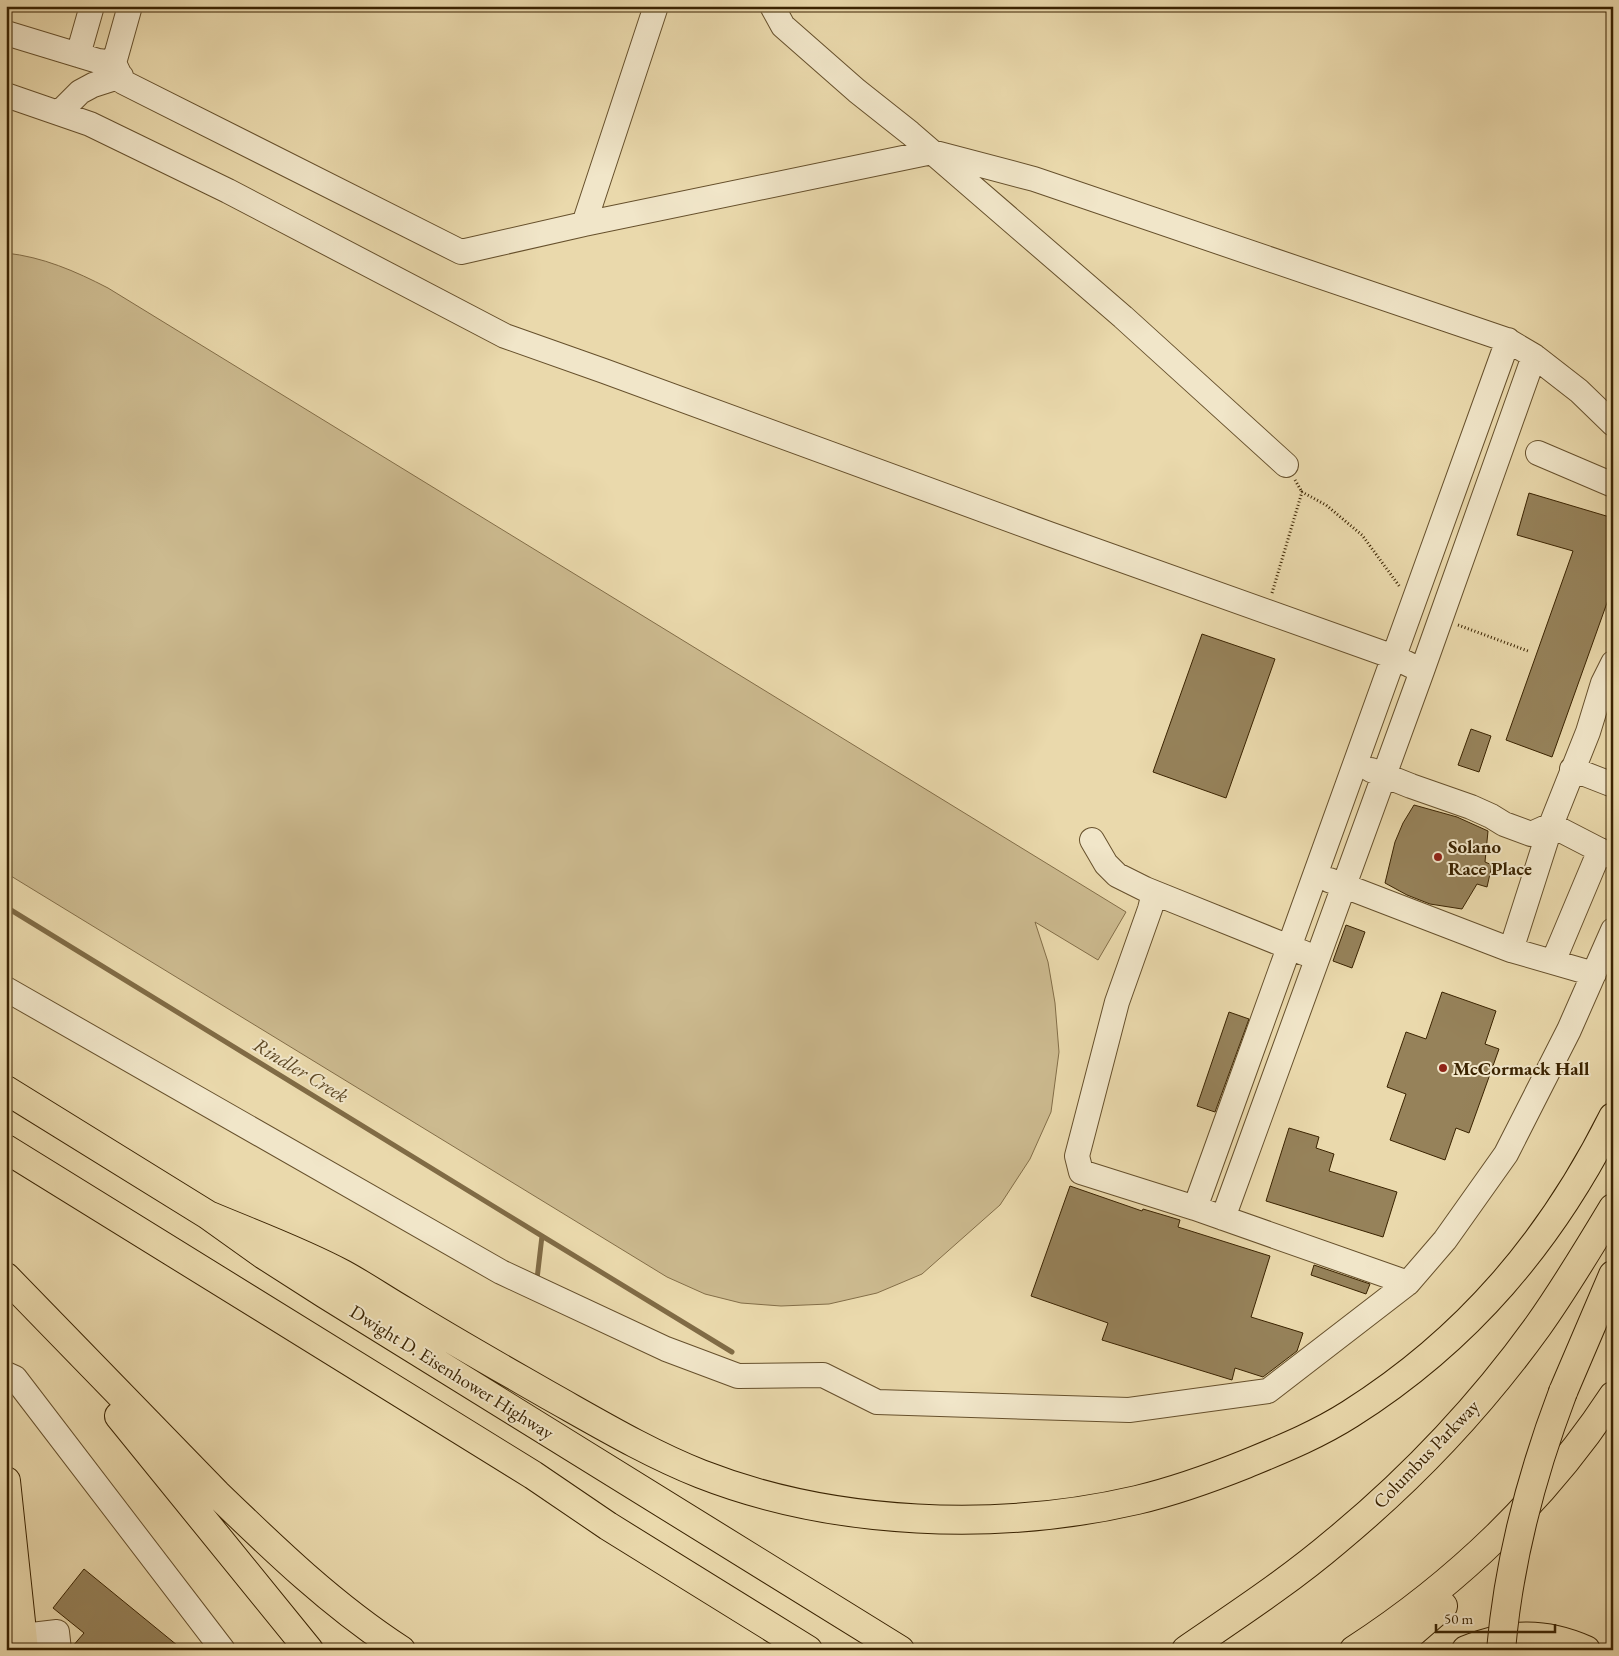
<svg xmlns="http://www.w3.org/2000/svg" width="1619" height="1656" font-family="'EB Garamond',serif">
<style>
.green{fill:#ccba8f;stroke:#836e48}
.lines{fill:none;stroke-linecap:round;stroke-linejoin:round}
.stream{stroke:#806b45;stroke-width:5}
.building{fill:#96825a;stroke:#3a2301}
.minor-casing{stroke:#66502c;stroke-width:26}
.major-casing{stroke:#3a2301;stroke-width:30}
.highway-casing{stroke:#3a2301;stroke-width:30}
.path{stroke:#3a2301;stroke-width:3;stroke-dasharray:1 2.5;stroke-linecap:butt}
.minor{stroke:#f1e6c9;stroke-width:24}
.major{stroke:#ead9ac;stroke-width:28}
.highway{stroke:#ead9ac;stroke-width:28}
.highway-bridge-casing{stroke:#3a2301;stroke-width:30;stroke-linecap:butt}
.highway-bridge{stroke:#ead9ac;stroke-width:28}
.poi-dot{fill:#8f2418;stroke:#f1e6c9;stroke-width:2}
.labels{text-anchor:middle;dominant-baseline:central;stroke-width:4;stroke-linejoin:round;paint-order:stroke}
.poi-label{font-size:19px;font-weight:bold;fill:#3a2301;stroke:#f1e6c9;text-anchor:start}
.street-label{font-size:19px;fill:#3a2301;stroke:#f1e6c9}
.water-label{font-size:20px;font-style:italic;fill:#5d4723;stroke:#f1e6c9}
</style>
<rect width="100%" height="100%" fill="#ead9ac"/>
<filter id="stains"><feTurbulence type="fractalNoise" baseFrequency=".004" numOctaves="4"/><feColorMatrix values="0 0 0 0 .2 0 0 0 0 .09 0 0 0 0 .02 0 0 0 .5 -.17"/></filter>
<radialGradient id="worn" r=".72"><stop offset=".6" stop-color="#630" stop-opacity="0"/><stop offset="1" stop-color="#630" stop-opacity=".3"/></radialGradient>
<path class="green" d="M6,253C43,257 75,271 108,288L1126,912L1098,960L1035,922L1048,962L1055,1003L1059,1052L1051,1112L1030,1159L1000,1205L922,1274L877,1293L829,1304L781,1306L741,1303L705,1294L667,1277L6,873Z"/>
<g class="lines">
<path class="stream" d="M6,907L542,1236L537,1279
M542,1236L732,1352"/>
</g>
<path class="building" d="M1529,493L1613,518V586L1552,757L1506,740L1573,551L1517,535Z
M1202,634L1275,659L1226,798L1153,772Z
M1471,729L1491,736L1479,772L1458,765Z
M1414,805L1457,817L1488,831L1485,862L1492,865L1487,887L1477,884L1462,909L1430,904L1407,895L1385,883L1395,842L1403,823Z
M1346,925L1365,932L1352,968L1333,961Z
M1442,992L1496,1011L1485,1044L1499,1049L1469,1133L1456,1128L1445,1160L1390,1140L1406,1094L1387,1087L1406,1032L1426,1039Z
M1229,1012L1249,1019L1215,1112L1197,1106Z
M1289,1128L1319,1137L1316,1148L1334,1154L1329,1171L1397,1192L1383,1237L1266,1201Z
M1070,1186L1142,1211L1143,1209L1180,1220L1178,1227L1270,1256L1251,1317L1303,1333L1297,1351L1263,1377L1235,1368L1232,1380L1102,1340L1108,1323L1031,1296Z
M1314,1265L1370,1284L1366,1294L1311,1275Z
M84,1569L183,1650H73L72,1647L84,1633L53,1608Z"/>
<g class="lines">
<g class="minor-casing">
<path id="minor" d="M130,6L114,63L123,82L461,252L584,224L656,6
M772,6L783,26L857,91L910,133L1123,317L1286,465
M6,33L98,61L114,63
M78,55L92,6
M6,95L90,124L228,191L505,336L604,371L1049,534L1394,657L1422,671
M59,113L80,92L93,85L121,76
M584,224L932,152L1034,179L1507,340L1534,356L1579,391L1613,424
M1538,453L1613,485
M1572,769L1613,785
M1371,770L1411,786L1471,807L1491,816L1504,824L1531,834L1551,825L1588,732L1603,683L1613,663
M1092,840L1106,864L1117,875L1145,889L1304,953
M1329,880L1511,950L1551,825L1613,857
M1154,893L1150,909L1117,1002L1077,1156L1081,1172L1195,1208L1408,1283L1445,1240L1506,1154L1569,1030L1613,930
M1511,950L1594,974
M1553,962L1600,850
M6,989L501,1272L666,1349L738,1376L823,1375L877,1402L1129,1410L1268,1391L1408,1283
M1195,1208L1508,340
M1223,1218L1422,671L1534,356
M6,1374L15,1378L223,1650
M6,1638L57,1632L59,1650"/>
</g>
<g class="major-casing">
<path id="major" d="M6,1481L24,1650"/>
</g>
<g class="highway-casing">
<path id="highway" d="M6,1090L208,1215L264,1255L325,1294L900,1650
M6,1149L533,1475L608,1526L808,1650
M208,1215C253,1234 300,1251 343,1274C365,1286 385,1300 406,1312C453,1341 501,1368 548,1395C598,1423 648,1453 701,1474C834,1526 999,1532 1137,1500C1175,1491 1211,1478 1246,1464C1282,1449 1317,1435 1350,1414C1467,1340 1551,1241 1613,1117
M6,1277L217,1494C275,1550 333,1606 401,1650
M1563,1392L1613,1275
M119,1416L309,1650
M1186,1650C1237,1615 1289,1581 1336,1541C1411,1479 1481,1405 1538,1326C1565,1288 1589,1248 1613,1208
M1354,1650C1456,1584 1547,1497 1613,1396
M1392,1650L1443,1606
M1466,1650C1509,1633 1543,1631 1586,1650"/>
</g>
<path class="path" d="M1295,480L1302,492
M1272,593L1302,492L1326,505L1362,535L1400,587
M1458,625L1528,651"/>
<use href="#minor" class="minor"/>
<use href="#major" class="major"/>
<use href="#highway" class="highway"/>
<g class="highway-bridge-casing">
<path id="highway-bridge" d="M1501,1650C1509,1559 1531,1476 1563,1392"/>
</g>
<use href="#highway-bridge" class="highway-bridge"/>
</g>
<g class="poi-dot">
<circle cx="1438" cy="857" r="5"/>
<circle cx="1443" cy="1068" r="5"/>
</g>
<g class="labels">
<g class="poi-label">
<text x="1448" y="846">Solano<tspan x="1448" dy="22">Race Place</tspan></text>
<text x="1453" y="1068">McCormack Hall</text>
</g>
<g class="street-label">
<text transform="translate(452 1372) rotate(32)">Dwight D. Eisenhower Highway</text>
<text transform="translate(1426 1454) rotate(-46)">Columbus Parkway</text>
</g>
<g class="water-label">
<text transform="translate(301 1070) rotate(31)">Rindler Creek</text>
</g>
</g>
<rect width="1619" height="1656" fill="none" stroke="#ead9ac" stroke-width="25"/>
<rect x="8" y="8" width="1604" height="1641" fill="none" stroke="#3a2301" stroke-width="2.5"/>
<rect x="12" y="12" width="1594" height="1631" fill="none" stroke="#3a2301"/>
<path d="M1436 1624v8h119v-8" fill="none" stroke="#3a2301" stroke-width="2.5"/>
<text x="1444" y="1624" font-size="15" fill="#3a2301" stroke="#f1e6c9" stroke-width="4" paint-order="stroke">50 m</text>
<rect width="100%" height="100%" filter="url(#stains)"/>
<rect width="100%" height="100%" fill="url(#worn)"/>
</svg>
